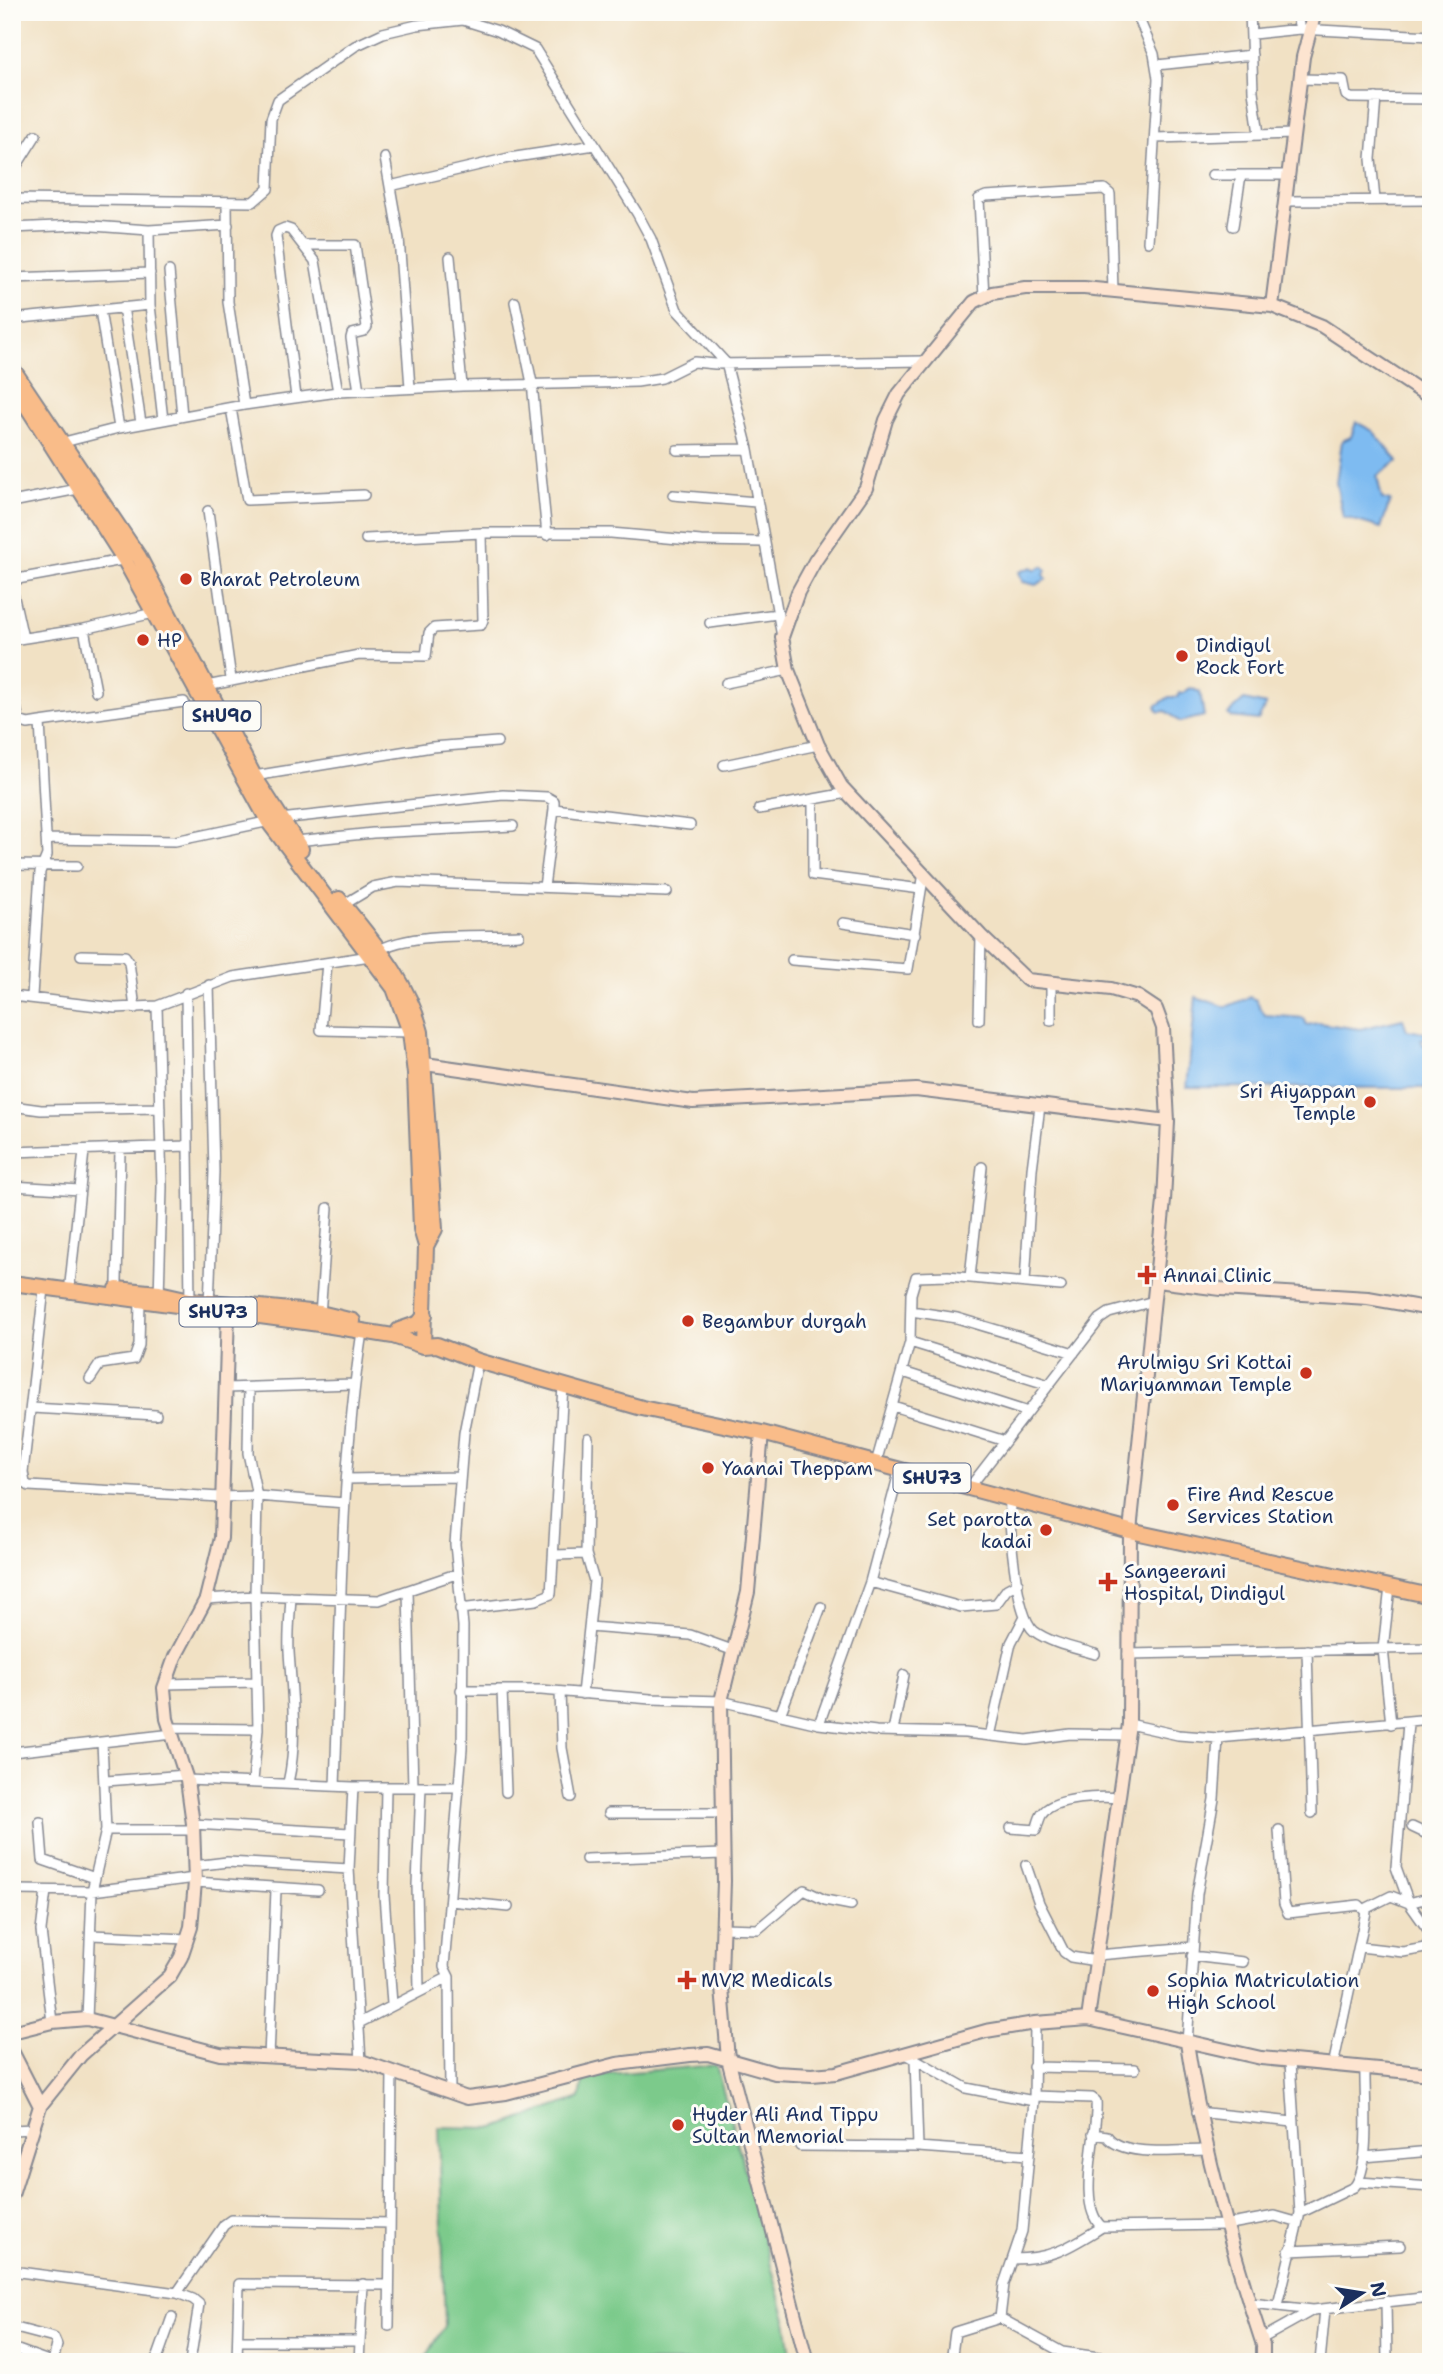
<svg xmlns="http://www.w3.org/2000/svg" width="1443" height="2374" font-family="'Shantell Sans',sans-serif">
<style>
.green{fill:#7bca8b;stroke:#4b7c74;stroke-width:2}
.water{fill:#7ebbf1;stroke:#4c75a8;stroke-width:2}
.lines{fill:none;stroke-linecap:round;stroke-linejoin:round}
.street-casing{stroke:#868891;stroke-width:12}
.secondary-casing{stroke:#868891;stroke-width:16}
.primary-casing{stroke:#868891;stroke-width:18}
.street{stroke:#fff;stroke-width:9}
.secondary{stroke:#fde4d0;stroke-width:12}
.primary{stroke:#f9bc89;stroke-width:14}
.poi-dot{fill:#c8321e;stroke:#fdfcf7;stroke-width:2.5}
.labels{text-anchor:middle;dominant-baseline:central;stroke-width:6;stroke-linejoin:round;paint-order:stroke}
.shield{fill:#fdfcf7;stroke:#5f6c8c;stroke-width:2}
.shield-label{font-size:18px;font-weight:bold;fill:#1b2f5e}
.poi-label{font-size:19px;fill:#1b2f5e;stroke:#fdfcf7;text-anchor:start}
</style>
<rect width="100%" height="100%" fill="#fdfcf7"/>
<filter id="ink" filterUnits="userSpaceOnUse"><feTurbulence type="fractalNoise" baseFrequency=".0143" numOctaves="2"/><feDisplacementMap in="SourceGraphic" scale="14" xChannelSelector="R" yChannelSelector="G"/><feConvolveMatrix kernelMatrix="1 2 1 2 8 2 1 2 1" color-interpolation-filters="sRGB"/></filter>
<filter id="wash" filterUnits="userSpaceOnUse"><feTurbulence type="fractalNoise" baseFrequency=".00686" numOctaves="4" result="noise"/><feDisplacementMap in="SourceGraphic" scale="28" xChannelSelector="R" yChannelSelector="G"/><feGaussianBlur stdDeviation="1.57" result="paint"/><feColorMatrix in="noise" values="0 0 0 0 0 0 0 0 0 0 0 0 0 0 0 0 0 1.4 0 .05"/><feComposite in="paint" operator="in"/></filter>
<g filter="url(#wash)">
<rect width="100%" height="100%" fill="#f1e1c4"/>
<path class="green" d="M716,2065L786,2319L792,2362H423L445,2326L439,2127L496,2128L580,2098L584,2076Z"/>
<path class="water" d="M1356,422L1373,431L1398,461L1377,476L1382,499L1390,501L1381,528L1343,517L1336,482L1342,441L1351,437Z
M1042,566L1046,569L1044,575L1047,579L1036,585L1023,582L1019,572L1032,567L1035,570Z
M1190,688L1200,692L1204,716L1180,722L1166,711L1159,712L1156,706L1169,697H1178L1179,693L1183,694Z
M1244,700L1266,705L1258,720L1231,717L1228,714Z
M1196,997L1226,1007L1250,997L1256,1000L1265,1015L1304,1018L1307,1025L1318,1023L1360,1029L1403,1019L1407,1030L1427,1033L1428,1038L1421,1039L1423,1045L1431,1044V1088L1187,1087Z"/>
</g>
<g filter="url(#ink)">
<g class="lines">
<g class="street-casing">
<path id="street" d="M1136,12L1154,54L1158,78L1148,242
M1250,12L1253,91L1259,134
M1296,12L1300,29
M1253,34L1300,29L1431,36
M1157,65L1252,55
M1300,79L1343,80L1346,95L1351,98L1431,99
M1155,138L1293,134
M385,158L399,238L410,388
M12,173L36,135
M1212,175H1288
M390,186L509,158L595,145
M12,199L253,202L268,189L271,119L278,100L355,46L383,33L417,25L463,20L498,31L535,49L637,213L651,239L677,310L726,363L748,449L782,637
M1375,200L1371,159L1376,98
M1285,201L1431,200
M1233,226L1241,175
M12,228L79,225L149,230L150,305L163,420L244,405L228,302L227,202
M149,230L228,225
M303,245H355L367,327L364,331L352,334L351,338L359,391
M450,257L462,386
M169,271L182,416
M12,278L150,273
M984,297L979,199L986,196L1104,189L1110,194L1113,291
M515,302L532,383L547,535
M123,307L141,423
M100,310L150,305
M12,319L100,310L119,428L163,420
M296,397L276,236L278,231L285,228L291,230L315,261L338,392
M244,405L338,392L462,386L637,382L662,378L694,362L715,364L925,361
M231,408L247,500L364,495
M60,443L119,428
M677,450L748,449
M673,495L756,502
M12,502L83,488
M208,511L231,679
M366,539L481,533H611L701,541L763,542
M12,580L128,559
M12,589L23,638
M710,623L777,614
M84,629L96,691
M12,640L84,629L158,612
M726,683L788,670
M202,687L359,655L426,656L429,633L434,628L481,625L483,620L481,533
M12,688L19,721L28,724L40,722L47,855L40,872L32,996
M40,722L184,702
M724,765L818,745
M254,776L432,747L497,742
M813,801V875L921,889
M554,809L690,825
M759,809L847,793
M46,839L175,841L280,819L389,807L503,795L547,797L554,801V809L544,887
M296,841L373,833L513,826
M12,865L77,866
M343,905L373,887L398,882L667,892
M843,923L915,934
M81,955L125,956L129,962L135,1008
M792,960L908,969L924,873
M327,963L321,1030L410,1032
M1051,983V1021
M209,985L214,1171L209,1306
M186,993L190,1303
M12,996L115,1008L157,1006L233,977L370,956C401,930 478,937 519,935
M157,1006L162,1187L159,1298
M979,1020L981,936
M12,1106L41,1110L160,1108
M12,1152L187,1146
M12,1186L80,1190
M970,1277L982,1167
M117,1282L120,1150
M1025,1282L1032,1169L1040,1106
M44,1289L23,1472L25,1483L29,1486L220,1497L257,1496L345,1503
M69,1293L84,1151
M911,1311L957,1318L1074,1353
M320,1315L328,1208
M910,1342L1049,1385
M903,1372L1028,1412
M90,1379L100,1364L134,1359L139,1345L140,1301
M226,1388L354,1384
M249,1388L248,1453L257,1496L255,1596L258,1729L253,1781
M893,1406L1005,1441
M32,1408L156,1415
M876,1463L910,1342L911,1294L916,1277L948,1276L1061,1286
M347,1479L460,1477
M969,1488L1100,1319L1109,1313L1154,1301
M1010,1499C1009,1524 1015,1615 1034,1631C1050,1643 1075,1648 1095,1654
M555,1555L586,1554
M870,1582L961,1607L996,1604L1007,1589L1018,1583
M1390,1587L1383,1649L1391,1724
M408,1591L413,1787
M206,1599L255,1596L379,1600L456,1574
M460,1609L536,1600L551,1594L563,1385
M589,1627L690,1635L732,1650
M1307,1650L1312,1813
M1128,1654L1431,1648
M165,1684L257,1682
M461,1690H541L651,1699L721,1701L819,1724L876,1731L965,1733L1027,1740L1070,1734L1128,1735
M502,1690L506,1792
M560,1692L562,1748L571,1797
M582,1694L594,1581L586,1554L588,1438
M780,1715L821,1607
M1408,1723L1396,1867L1409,1903L1431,1934
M819,1724L870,1582L900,1469
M1129,1724L1178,1735L1218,1738L1431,1719
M171,1728L258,1729
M893,1731L904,1675
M990,1736L1011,1643L1024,1618
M12,1752L173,1734
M187,1780L353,1787H459
M106,1781L186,1775
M288,1783C298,1739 292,1697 289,1652C288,1634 290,1615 291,1597
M335,1786C341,1634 339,1482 362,1332
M353,1787L349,1869L361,2061
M386,1787L384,1895L392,2004
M609,1813H721
M40,1822L43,1860L95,1878
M193,1824L350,1833
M1412,1827L1431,1836
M1011,1828L1036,1830C1038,1825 1039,1818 1042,1814C1054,1797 1101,1796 1119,1798
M106,1830H193
M1279,1830L1284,1904L1288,1913L1359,1905L1366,1912L1333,2066
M586,1859L723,1854
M1026,1865L1039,1903L1064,1952L1071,1957L1096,1961
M194,1866L227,1862L349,1869
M195,1882L318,1890
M14,1890L92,1891L195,1878
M46,1891L41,1931L52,2022
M450,1901L508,1907
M1365,1909L1391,1896L1409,1903L1431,1897
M721,1928L758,1929L804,1890L825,1900L851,1905
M91,1935L187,1939
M1360,1947L1403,1952L1425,1948L1431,1939
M1097,1955L1192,1947
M1192,1956L1243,1962
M419,1990L417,1885L421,1787
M87,2019L92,1891L106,1830L102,1742
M359,2023L449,1977
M1187,2043L1197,1894L1214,1799L1218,1738
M906,2054L966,2088L1034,2101
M269,2057L276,1890
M915,2060L918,2147
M1290,2063L1300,2213
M1033,2067L1135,2069
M450,2092L449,1977L444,1967L462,1749L463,1626L455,1544L464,1433L478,1361
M1034,2096L1092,2098L1096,2101C1099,2132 1075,2204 1102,2227L1225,2225L1275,2216L1296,2222
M1197,2112L1293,2122
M12,2130L33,2129
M1093,2134L1107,2136C1122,2158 1181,2150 1206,2150
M800,2146L918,2147L1029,2155
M1364,2157L1431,2151
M1359,2182L1431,2187
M1289,2251L1400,2246
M1013,2259C1053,2259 1069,2247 1102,2227
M12,2271L177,2293L224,2225L231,2220L390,2223
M177,2293L193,2299L199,2304L190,2362
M1386,2301L1387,2362
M1251,2303L1313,2310L1431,2297
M1278,2305L1300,2213L1354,2187C1372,2167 1364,2096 1365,2068
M1000,2318L1062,2352L1136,2362
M389,2326L392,2071
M12,2327L54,2338L57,2345L53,2362
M1261,2339L1313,2310
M239,2341H360
M12,2348L51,2362
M156,2362L172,2317
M237,2362L239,2284L389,2285
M359,2362L363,2284
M951,2362L955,2332L1000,2318L1004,2284L1022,2231L1034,2101L1035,2023
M1320,2362L1325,2309"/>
</g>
<g class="secondary-casing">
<path id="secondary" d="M1272,306L1322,326L1431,398
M425,1064L693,1102L916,1090L1168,1121
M1157,1281L1221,1289L1368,1298L1431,1309
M762,1433L748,1592L721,1701L724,1881L721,1976L728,2059L807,2362
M1088,2019L1129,1724L1130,1531L1164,1201L1168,1121L1163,1028L1156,1009L1138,997L1111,989L1027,980L981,936L841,786L818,745L788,670L782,637L798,592L815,561L866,488L886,420L899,394L974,302L992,293L1025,288H1084L1272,306L1303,57L1315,12
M12,2032L52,2022L87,2019L220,2054L361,2061L467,2098L506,2093L617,2064L690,2055L708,2054L775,2073L812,2075L836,2073L986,2031L1035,2023L1088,2019L1261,2058L1431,2074
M1187,2043C1203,2147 1230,2245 1263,2345V2362
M12,2051L40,2106
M12,2195L40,2106L81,2055L170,1976L181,1957L191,1927L195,1882L193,1824L187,1780L167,1719L164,1688L175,1657L206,1599L221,1538L228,1313"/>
</g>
<g class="primary-casing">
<path id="primary" d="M12,368L139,557L254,776L301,849
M12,383L124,559L268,821L394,988L410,1032L415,1074L421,1229L426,1246L423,1346
M339,899C372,941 407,978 421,1032L435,1229L426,1246
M12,1283L319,1324L393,1336L423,1346L437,1345L478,1361L642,1408L762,1433L1130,1531L1431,1596
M117,1289L159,1293L190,1300L320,1313L353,1321
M399,1330L419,1323L425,1315"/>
</g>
<use href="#street" class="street"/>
<use href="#secondary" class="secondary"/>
<use href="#primary" class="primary"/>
</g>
</g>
<g class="poi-dot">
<circle cx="186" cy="579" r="7"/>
<circle cx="143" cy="640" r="7"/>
<circle cx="1182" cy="656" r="7"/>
<circle cx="1370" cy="1102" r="7"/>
<path d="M1143.5 1264.5h7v7h7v7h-7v7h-7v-7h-7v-7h7z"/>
<circle cx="688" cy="1321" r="7"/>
<circle cx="1306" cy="1373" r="7"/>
<circle cx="708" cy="1468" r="7"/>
<circle cx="1173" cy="1505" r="7"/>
<circle cx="1046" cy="1530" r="7"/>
<path d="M1104.5 1571.5h7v7h7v7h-7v7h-7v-7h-7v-7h7z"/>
<path d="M683.5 1969.5h7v7h7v7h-7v7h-7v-7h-7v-7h7z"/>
<circle cx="1153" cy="1991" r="7"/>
<circle cx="678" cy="2125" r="7"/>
</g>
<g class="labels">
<g class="shield">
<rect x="183.5" y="701.5" width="77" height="29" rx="5"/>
<rect x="179.5" y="1297.5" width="77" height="29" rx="5"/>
<rect x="893.5" y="1463.5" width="77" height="29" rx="5"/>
</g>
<g class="shield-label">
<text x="222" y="716">SHU90</text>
<text x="218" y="1312">SHU73</text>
<text x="932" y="1478">SHU73</text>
</g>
<g class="poi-label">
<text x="200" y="579">Bharat Petroleum</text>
<text x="157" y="640">HP</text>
<text x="1196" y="645">Dindigul<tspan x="1196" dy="22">Rock Fort</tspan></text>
<text x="1356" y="1091" text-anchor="end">Sri Aiyappan<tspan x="1356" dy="22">Temple</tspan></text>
<text x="1163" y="1275">Annai Clinic</text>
<text x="702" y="1321">Begambur durgah</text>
<text x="1292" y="1362" text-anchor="end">Arulmigu Sri Kottai<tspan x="1292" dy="22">Mariyamman Temple</tspan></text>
<text x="722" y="1468">Yaanai Theppam</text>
<text x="1187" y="1494">Fire And Rescue<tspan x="1187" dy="22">Services Station</tspan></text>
<text x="1032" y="1519" text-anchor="end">Set parotta<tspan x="1032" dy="22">kadai</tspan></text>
<text x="1124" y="1571">Sangeerani<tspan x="1124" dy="22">Hospital, Dindigul</tspan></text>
<text x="701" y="1980">MVR Medicals</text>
<text x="1167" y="1980">Sophia Matriculation<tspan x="1167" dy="22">High School</tspan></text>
<text x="692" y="2114">Hyder Ali And Tippu<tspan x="692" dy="22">Sultan Memorial</tspan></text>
</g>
</g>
<rect width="1443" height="2374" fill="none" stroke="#fdfcf7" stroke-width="42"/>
<g transform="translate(1362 2293) rotate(78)" stroke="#fdfcf7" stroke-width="5" paint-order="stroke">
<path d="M0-5L12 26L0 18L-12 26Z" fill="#1b2f5e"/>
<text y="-10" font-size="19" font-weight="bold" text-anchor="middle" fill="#1b2f5e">N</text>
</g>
</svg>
